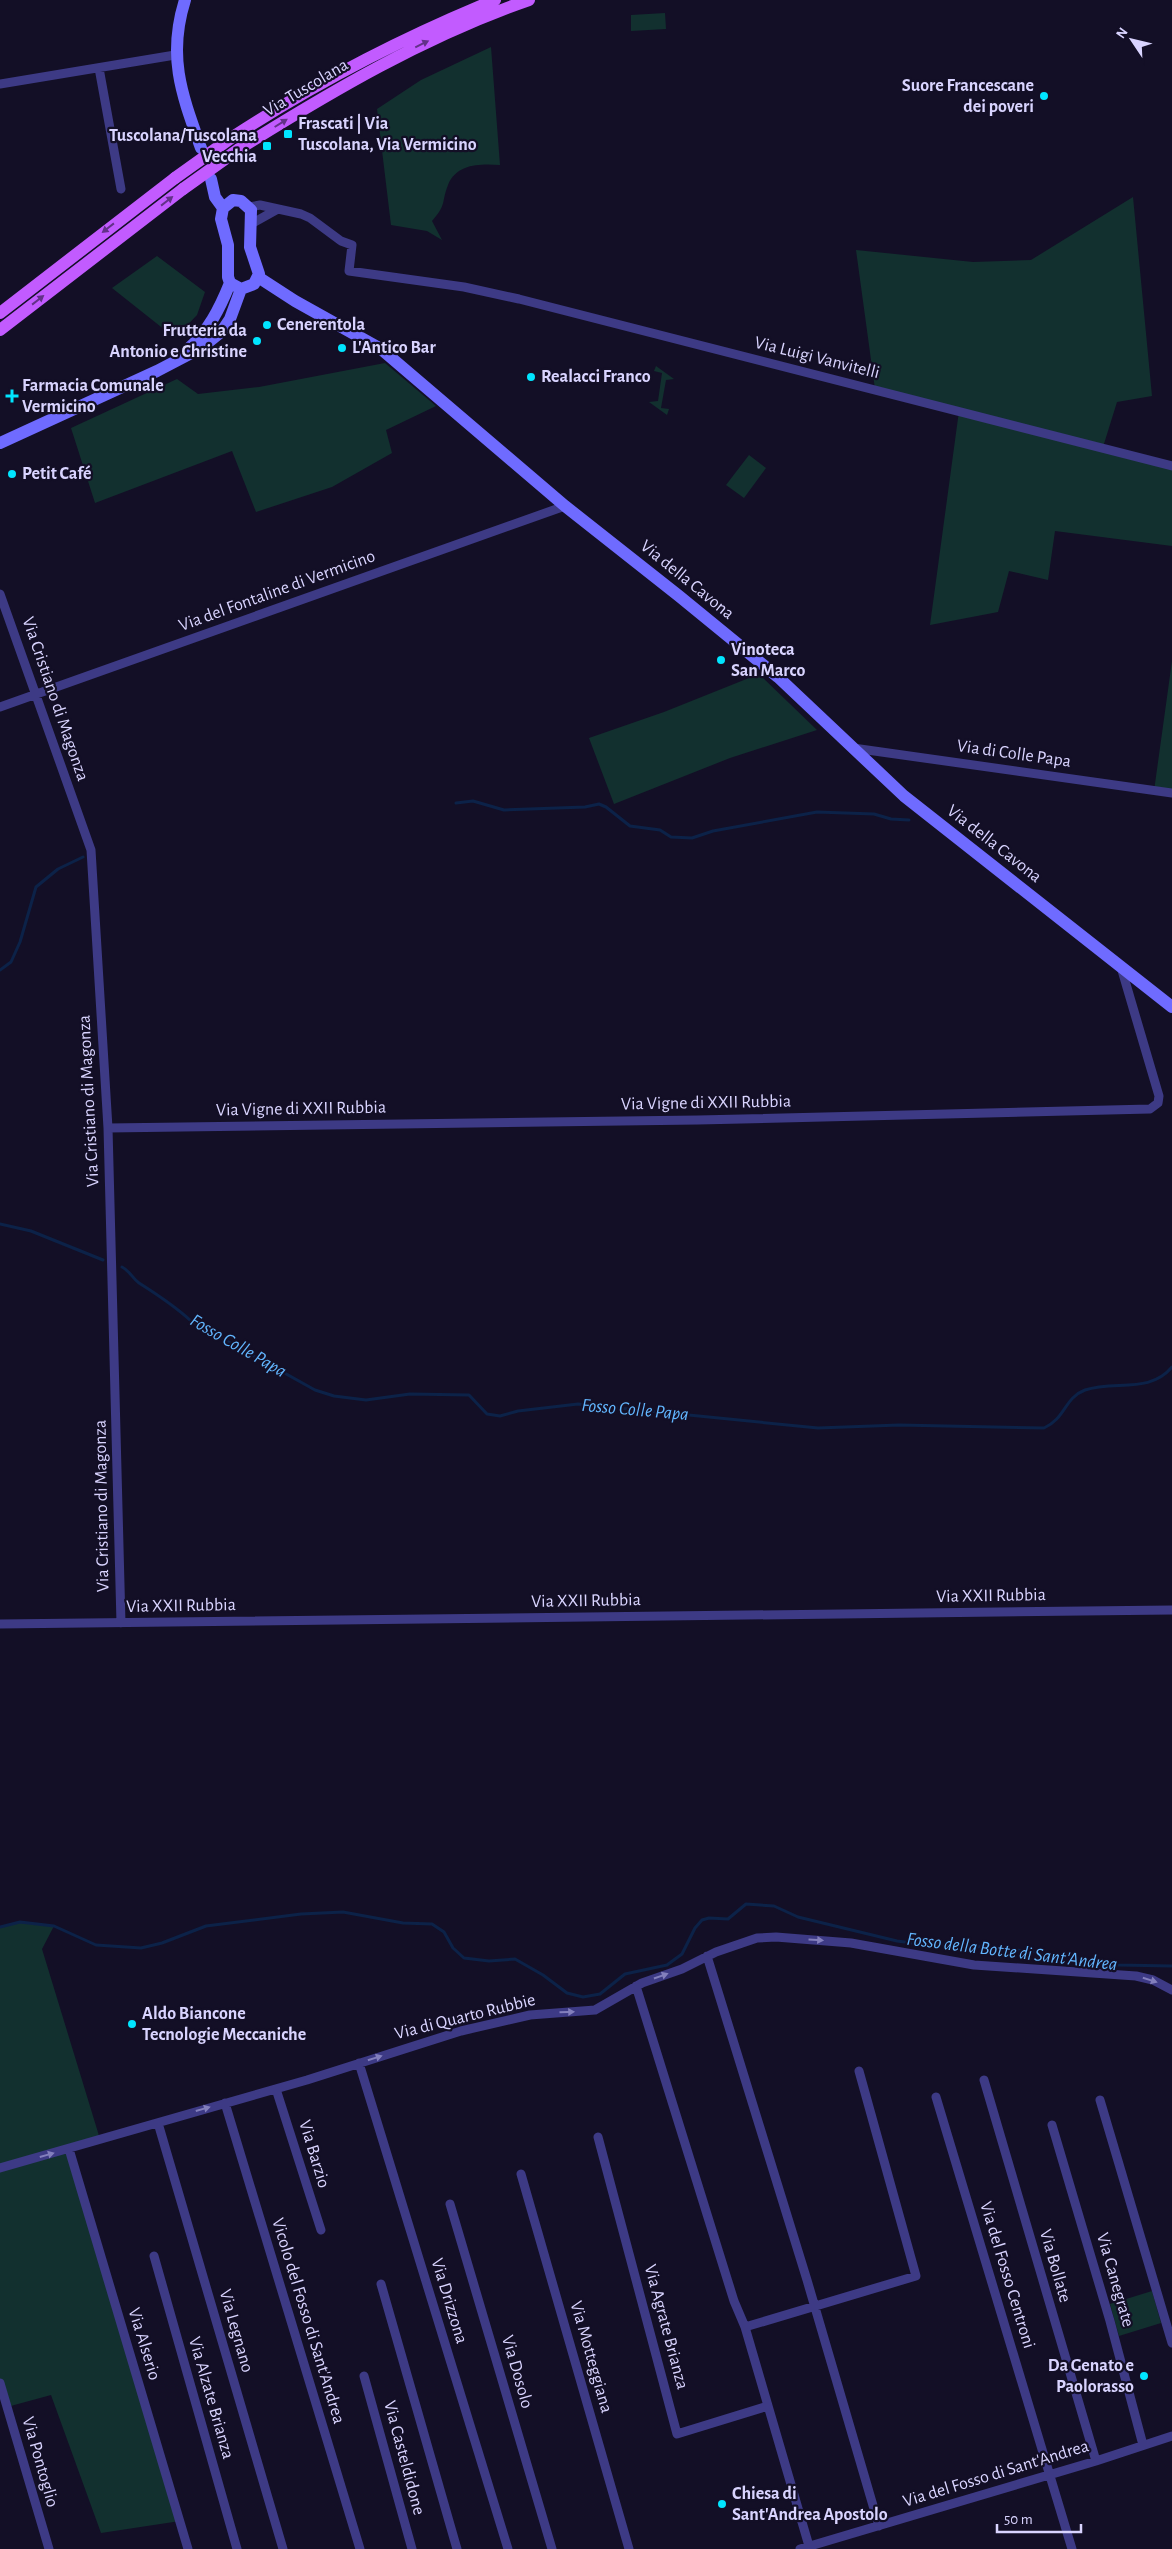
<svg xmlns="http://www.w3.org/2000/svg" width="1172" height="2549" font-family="'Alegreya Sans',sans-serif">
<style>
.green{fill:#12302f}
.lines{fill:none;stroke-linecap:round;stroke-linejoin:round}
.stream{stroke:#0c2248;stroke-width:3}
.street{stroke:#3d3a85;stroke-width:9}
.secondary{stroke:#6f6bff;stroke-width:12}
.primary{stroke:#c25bff;stroke-width:12}
.primary-bridge{stroke:#c25bff;stroke-width:12}
.oneway{fill:#623188}
.oneway2{fill:#837fbc}
.poi-dot{fill:#00e5ff;stroke:#130f26;stroke-width:2}
.labels{text-anchor:middle;dominant-baseline:central;stroke-width:4.5;stroke-linejoin:round;paint-order:stroke}
.poi-label{font-size:18px;font-weight:bold;fill:#d9d4ff;stroke:#130f26;text-anchor:start}
.street-label{font-size:18px;fill:#d9d4ff;stroke:#130f26}
.water-label{font-size:19px;font-style:italic;fill:#62b6ff;stroke:#130f26}
</style>
<rect width="100%" height="100%" fill="#130f26"/>
<path class="green" d="M665,13L666,29L631,31V15Z
M491,47L500,165C481,164 457,163 448,185C441,203 447,204 432,221L442,240L427,231L391,225L377,109L421,80Z
M1133,197L1152,396L1117,402L1103,447L1172,466V546L1055,531L1048,580L1009,571L998,612L930,625L959,411L875,389L856,250L973,262L1031,260Z
M157,256L205,292L197,315L175,338L112,288Z
M385,363L436,406L386,430L392,453L332,487L256,512L232,451L95,503L71,428L177,379L198,394L259,387Z
M656,366L674,379L666,380L661,408L669,409L667,415L649,402L658,401L662,373L654,371Z
M749,455L766,468L744,498L726,485Z
M1172,661V793L1154,791Z
M759,674L817,730L730,758L614,804L589,738L664,712Z
M20,1922L54,1926L42,1949L100,2139L69,2148L180,2521L101,2533L51,2395L7,2407L0,2383V1927Z
M1152,2291L1161,2323L1119,2336L1110,2304Z"/>
<g class="lines">
<path class="stream" d="M456,803L473,801L504,810L585,807L599,804L606,807L630,826L660,830L671,837L692,838L713,831L817,812L874,814L891,819L909,820
M0,970L11,962L20,942L36,887L58,869L83,857
M0,1224L31,1231L103,1260
M122,1267C130,1271 132,1278 139,1283C158,1295 175,1306 191,1321L315,1390L334,1396L366,1400L410,1394L469,1395L487,1414L500,1416L518,1411L578,1404L818,1428L899,1425L1044,1428C1066,1418 1064,1398 1085,1390C1115,1380 1150,1394 1172,1367
M0,1927L20,1922L54,1926L96,1945L141,1948L162,1943L206,1926L301,1914L343,1912L403,1923L432,1924L444,1932L453,1948L464,1958L489,1961L515,1959L543,1975L567,1993L583,1997L600,1994L625,1974L667,1965L682,1954L695,1928L702,1920L709,1918L728,1919L746,1904L774,1906L798,1917L897,1941L928,1945H961L1049,1953L1118,1965L1172,1966"/>
<path class="street" d="M99,68L121,189
M0,84L175,55
M249,207L260,205L301,214L310,218L341,241L352,245L349,271L464,287L519,299L1172,466
M251,224L276,210
M0,594L91,850L108,1128L121,1623
M0,707L565,506
M853,748L1172,793
M108,1128L698,1120L1150,1109L1158,1103L1159,1096L1121,967
M0,1624L1172,1610
M707,1956L807,2280L879,2526
M636,1986L734,2301L745,2327L916,2276L859,2071
M359,2063L508,2549
M984,2080L1096,2461
M276,2089L321,2230
M936,2097L1072,2549
M1100,2100L1172,2343
M225,2103L360,2549
M158,2123L283,2549
M1052,2125L1110,2321L1143,2445
M598,2137L677,2434L768,2406
M69,2149L188,2549
M0,2168L307,2080L461,2031L530,2015L595,2010L642,1983L682,1969L716,1952L757,1938L776,1937L851,1943L974,1965L1136,1976L1153,1980L1172,1990
M521,2174L629,2549
M450,2204L552,2549
M154,2256L237,2549
M381,2284L457,2549
M745,2327L809,2546
M364,2376L412,2549
M0,2383L49,2549
M800,2549L1096,2461L1172,2436"/>
<path class="secondary" d="M185,0C167,57 182,95 201,148
M211,179L215,197L223,208
M233,200L241,201L251,210L250,247L259,274L254,284L241,289L230,283L228,277V245L221,219L223,208Z
M258,277L295,301L381,349L565,506L679,596L778,677L904,796L1172,1007
M187,350C208,332 220,308 230,283
M0,443L157,371L201,348L222,331L230,319L241,289"/>
<path class="primary" d="M231,138C315,83 402,38 495,0
M239,149C332,91 425,36 529,0
M0,313L175,178
M0,330L183,189"/>
<path class="primary-bridge" d="M175,178L231,138
M183,189L239,149"/>
</g>
<defs><path id="oneway-solid" d="M-6-.8H1V-3.2L6.5 0L1 3.2V.8H-6Z" transform="scale(1.25)"/></defs>
<g class="oneway">
<use href="#oneway-solid" transform="translate(422 44) rotate(-26)"/>
<use href="#oneway-solid" transform="translate(281 123) rotate(-32)"/>
<use href="#oneway-solid" transform="translate(167 201) rotate(-38)"/>
<use href="#oneway-solid" transform="translate(108 228) rotate(142)"/>
<use href="#oneway-solid" transform="translate(38 300) rotate(-38)"/>
</g>
<g class="oneway2">
<use href="#oneway-solid" transform="translate(816 1940) rotate(4)"/>
<use href="#oneway-solid" transform="translate(661 1976) rotate(-19)"/>
<use href="#oneway-solid" transform="translate(1150 1980) rotate(17)"/>
<use href="#oneway-solid" transform="translate(567 2012) rotate(-2)"/>
<use href="#oneway-solid" transform="translate(375 2058) rotate(-18)"/>
<use href="#oneway-solid" transform="translate(203 2109) rotate(-16)"/>
<use href="#oneway-solid" transform="translate(47 2155) rotate(-16)"/>
</g>
<g class="poi-dot">
<circle cx="1044" cy="96" r="5"/>
<rect x="283" y="129" width="10" height="10" rx="2.5"/>
<rect x="262" y="141" width="10" height="10" rx="2.5"/>
<circle cx="267" cy="325" r="5"/>
<circle cx="257" cy="341" r="5"/>
<circle cx="342" cy="348" r="5"/>
<circle cx="531" cy="377" r="5"/>
<path d="M9.5 388.5h5v5h5v5h-5v5h-5v-5h-5v-5h5z"/>
<circle cx="12" cy="474" r="5"/>
<circle cx="721" cy="660" r="5"/>
<circle cx="132" cy="2024" r="5"/>
<circle cx="1144" cy="2376" r="5"/>
<circle cx="722" cy="2504" r="5"/>
</g>
<g class="labels">
<g class="poi-label">
<text x="1034" y="86" text-anchor="end">Suore Francescane<tspan x="1034" dy="21">dei poveri</tspan></text>
<text x="298" y="124">Frascati | Via<tspan x="298" dy="21">Tuscolana, Via Vermicino</tspan></text>
<text x="257" y="136" text-anchor="end">Tuscolana/Tuscolana<tspan x="257" dy="21">Vecchia</tspan></text>
<text x="277" y="325">Cenerentola</text>
<text x="247" y="331" text-anchor="end">Frutteria da<tspan x="247" dy="21">Antonio e Christine</tspan></text>
<text x="352" y="348">L'Antico Bar</text>
<text x="541" y="377">Realacci Franco</text>
<text x="22" y="386">Farmacia Comunale<tspan x="22" dy="21">Vermicino</tspan></text>
<text x="22" y="474">Petit Café</text>
<text x="731" y="650">Vinoteca<tspan x="731" dy="21">San Marco</tspan></text>
<text x="142" y="2014">Aldo Biancone<tspan x="142" dy="21">Tecnologie Meccaniche</tspan></text>
<text x="1134" y="2366" text-anchor="end">Da Genato e<tspan x="1134" dy="21">Paolorasso</tspan></text>
<text x="732" y="2494">Chiesa di<tspan x="732" dy="21">Sant'Andrea Apostolo</tspan></text>
</g>
<g class="street-label">
<text transform="translate(306 88) rotate(-31)">Via Tuscolana</text>
<text transform="translate(817 358) rotate(14)">Via Luigi Vanvitelli</text>
<text transform="translate(687 580) rotate(39)">Via della Cavona</text>
<text transform="translate(277 591) rotate(-20)">Via del Fontaline di Vermicino</text>
<text transform="translate(55 699) rotate(71)">Via Cristiano di Magonza</text>
<text transform="translate(1014 754) rotate(8)">Via di Colle Papa</text>
<text transform="translate(994 844) rotate(38)">Via della Cavona</text>
<text transform="translate(89 1101) rotate(-93)">Via Cristiano di Magonza</text>
<text transform="translate(706 1103) rotate(-1)">Via Vigne di XXII Rubbia</text>
<text transform="translate(301 1109) rotate(-1)">Via Vigne di XXII Rubbia</text>
<text transform="translate(102 1506) rotate(-91)">Via Cristiano di Magonza</text>
<text transform="translate(991 1596) rotate(-1)">Via XXII Rubbia</text>
<text transform="translate(586 1601) rotate(-1)">Via XXII Rubbia</text>
<text transform="translate(181 1606) rotate(-1)">Via XXII Rubbia</text>
<text transform="translate(465 2017) rotate(-14)">Via di Quarto Rubbie</text>
<text transform="translate(314 2154) rotate(73)">Via Barzio</text>
<text transform="translate(1055 2266) rotate(74)">Via Bollate</text>
<text transform="translate(1007 2275) rotate(73)">Via del Fosso Centroni</text>
<text transform="translate(1115 2280) rotate(74)">Via Canegrate</text>
<text transform="translate(449 2301) rotate(73)">Via Drizzona</text>
<text transform="translate(308 2321) rotate(73)">Vicolo del Fosso di Sant'Andrea</text>
<text transform="translate(666 2327) rotate(75)">Via Agrate Brianza</text>
<text transform="translate(236 2331) rotate(74)">Via Legnano</text>
<text transform="translate(144 2344) rotate(73)">Via Alserio</text>
<text transform="translate(591 2357) rotate(74)">Via Motteggiana</text>
<text transform="translate(517 2372) rotate(74)">Via Dosolo</text>
<text transform="translate(211 2398) rotate(74)">Via Alzate Brianza</text>
<text transform="translate(404 2458) rotate(75)">Via Casteldidone</text>
<text transform="translate(40 2462) rotate(74)">Via Pontoglio</text>
<text transform="translate(996 2474) rotate(-17)">Via del Fosso di Sant'Andrea</text>
</g>
<g class="water-label">
<text transform="translate(238 1346) rotate(30)">Fosso Colle Papa</text>
<text transform="translate(635 1410) rotate(5)">Fosso Colle Papa</text>
<text transform="translate(1012 1952) rotate(7)">Fosso della Botte di Sant'Andrea</text>
</g>
</g>
<g transform="translate(1132 40) rotate(305)" stroke="#130f26" stroke-width="4" paint-order="stroke">
<path d="M0-4L9 19L0 12L-9 19Z" fill="#d9d4ff"/>
<text y="-8" font-size="14" font-weight="bold" text-anchor="middle" fill="#d9d4ff">N</text>
</g>
<path d="M997 2524v8h84v-8" fill="none" stroke="#d9d4ff" stroke-width="2.5"/>
<text x="1004" y="2524" font-size="15" fill="#d9d4ff" stroke="#130f26" stroke-width="4" paint-order="stroke">50 m</text>
</svg>
